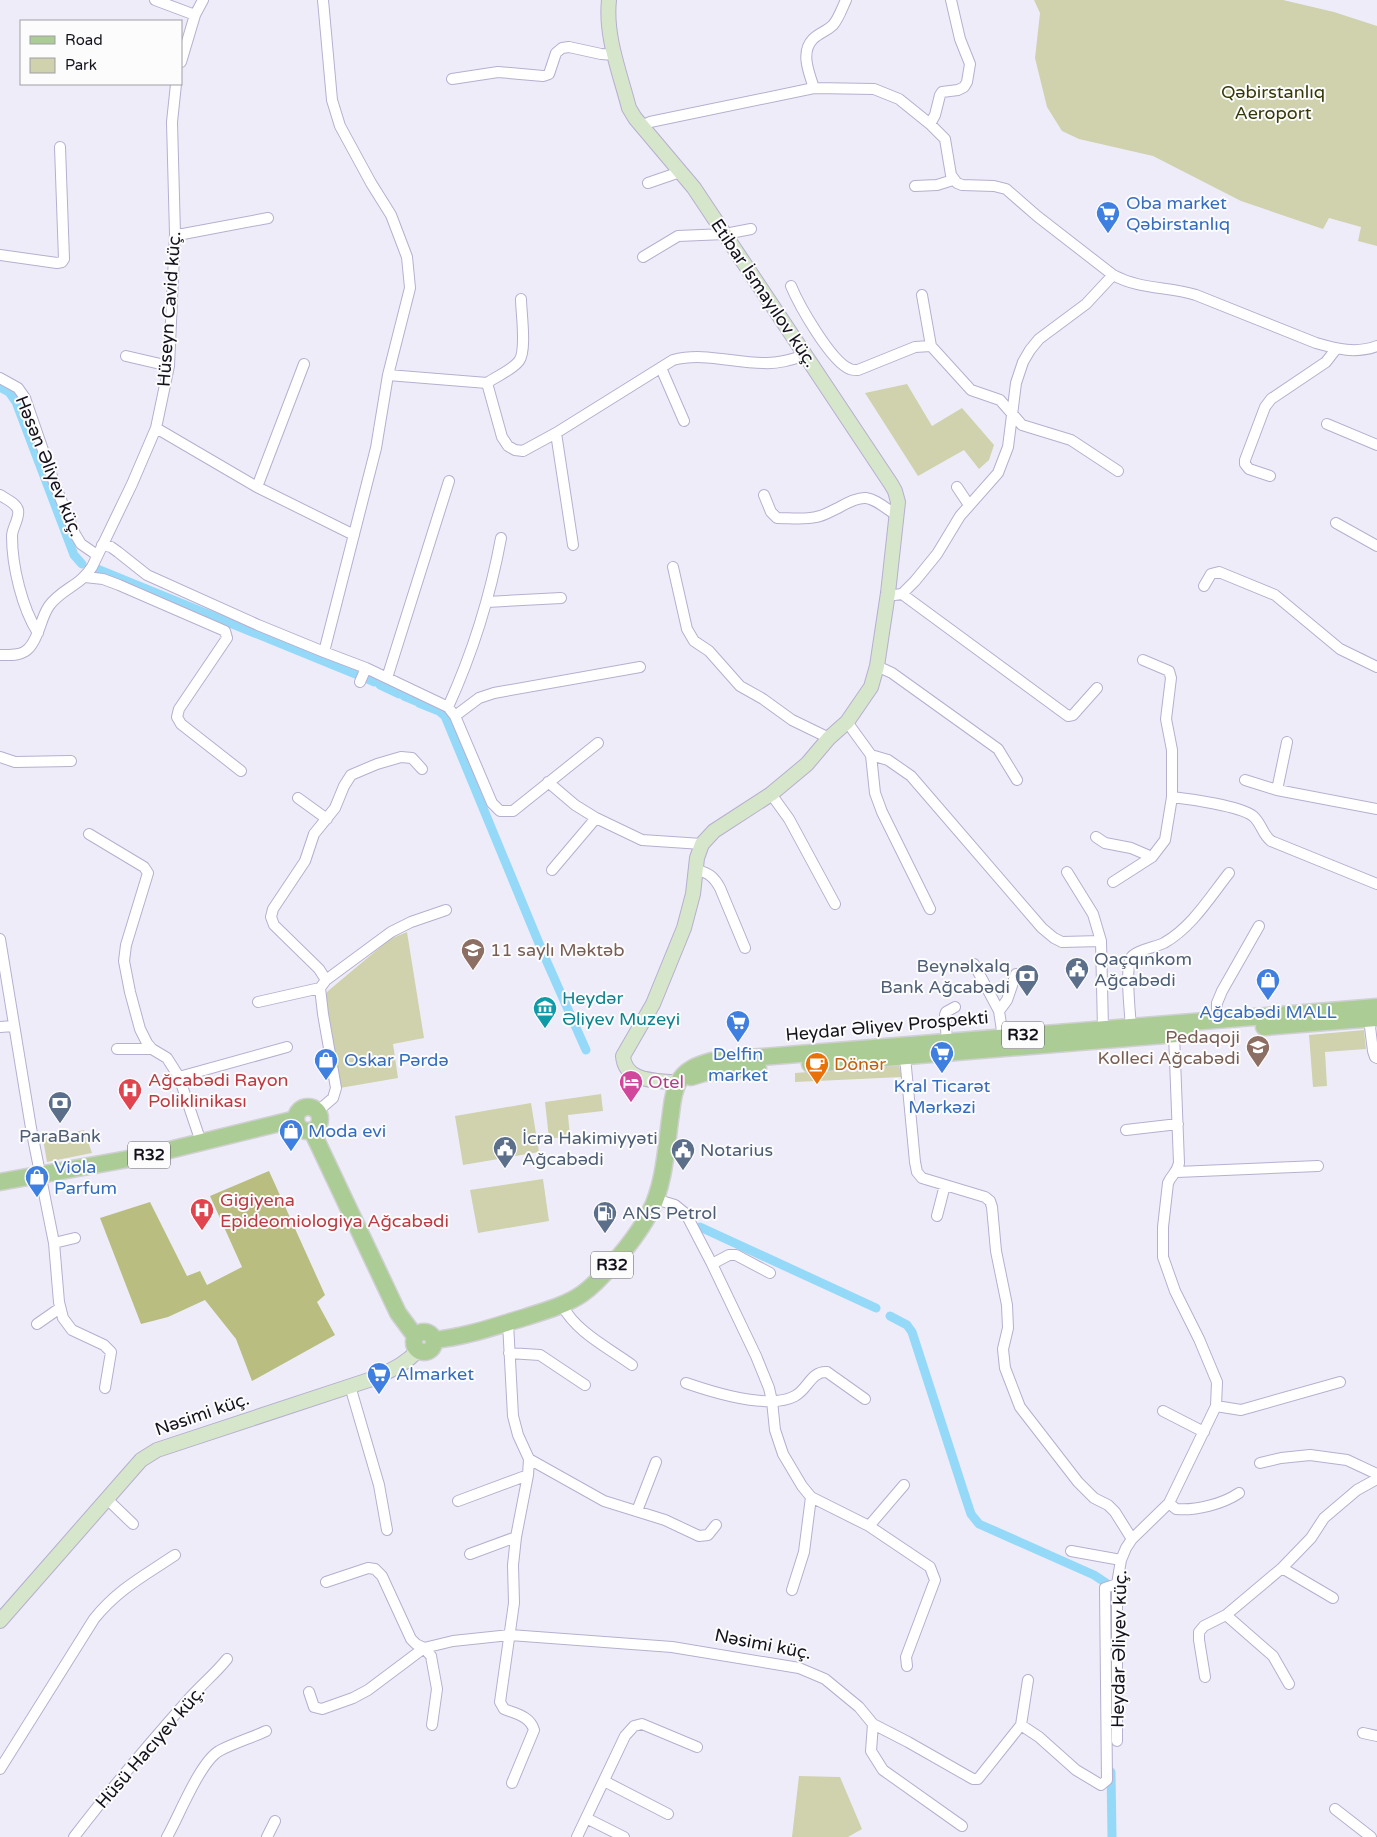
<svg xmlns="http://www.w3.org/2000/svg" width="1377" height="1837" font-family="'Varela Round',sans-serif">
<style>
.green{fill:#cfd2ad}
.forest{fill:#b9bd80}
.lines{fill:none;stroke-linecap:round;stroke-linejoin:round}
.canal{stroke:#95d9f8;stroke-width:9}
.street-casing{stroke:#b6afcf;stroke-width:12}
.secondary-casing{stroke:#b6afcf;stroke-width:16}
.primary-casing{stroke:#d0d0d2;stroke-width:19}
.street{stroke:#fff;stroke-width:10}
.secondary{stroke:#d5e6ca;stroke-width:14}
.primary{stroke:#abcd95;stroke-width:16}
.labels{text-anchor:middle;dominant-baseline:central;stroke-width:4;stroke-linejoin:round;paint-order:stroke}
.shield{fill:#fcfcfc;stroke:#5a5860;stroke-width:1}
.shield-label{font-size:16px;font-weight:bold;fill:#15121d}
.park-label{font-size:18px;fill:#363807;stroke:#fcfcfc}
.shop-label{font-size:18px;fill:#366cbe;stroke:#fcfcfc;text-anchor:start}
.street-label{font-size:18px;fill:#15121d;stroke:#fcfcfc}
.education-label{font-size:18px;fill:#785e54;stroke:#fcfcfc;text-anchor:start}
.service-label{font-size:18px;fill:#4e5e75;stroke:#fcfcfc;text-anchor:start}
.culture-label{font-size:18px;fill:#0d838f;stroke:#fcfcfc;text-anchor:start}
.food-label{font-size:18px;fill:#c56008;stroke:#fcfcfc;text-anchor:start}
.health-label{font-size:18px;fill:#be3a42;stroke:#fcfcfc;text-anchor:start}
.hotel-label{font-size:18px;fill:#b23c85;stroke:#fcfcfc;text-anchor:start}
</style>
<rect width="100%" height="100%" fill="#efecfa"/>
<path class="green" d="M1034,0H1283L1334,12L1377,26V246L1358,241L1361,227L1329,218L1323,229L1241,201L1153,156L1079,139L1062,131L1047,107L1035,58L1040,13Z
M907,384L932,426L962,408L994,445L989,460L979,469L964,450L918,476L865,393Z
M407,932L424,1038L393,1044L398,1078L340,1088L324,996L328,991L390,939Z
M1364,1030L1366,1049L1325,1052L1327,1086L1313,1087L1309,1035Z
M899,1065L902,1077L795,1082V1073Z
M601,1094L603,1111L568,1115L570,1136L549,1139L545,1102Z
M531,1103L539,1152L463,1165L455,1116Z
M84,1130L92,1153L47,1162L43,1139Z
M543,1179L549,1221L478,1233L470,1190Z
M799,1776L840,1777L862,1829L848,1837H792Z"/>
<path class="forest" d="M269,1171L325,1295L317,1302L335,1335L252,1381L236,1339L205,1300L168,1317L141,1324L100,1218L150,1202L187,1276L200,1271L207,1285L242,1267L210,1196Z"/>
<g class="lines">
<path class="canal" d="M0,387L9,392L16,402L74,555L82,564
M97,569L358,675
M365,678L374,682
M380,685L399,694
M404,696L416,701
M419,703L439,711L445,716L543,953
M543,953L586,1050
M700,1227L876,1308
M890,1316L907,1325L912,1332L966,1499L971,1514L979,1524L1094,1575L1106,1583
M1111,1772L1112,1837"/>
<g class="street-casing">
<path id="street" d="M155,0L195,15
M323,0L332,100L340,126L371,183L391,215L407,257L410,288L388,375L376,448L324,652L366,668L448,707L455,716L492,803L500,811H513L598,743
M846,0C842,8 839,18 833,25C827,31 819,33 813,39C800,52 809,73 814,88L874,89L899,99L930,124L945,139L951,175L957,183L962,185L994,186L1006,189L1037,216L1113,275C1141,290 1167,286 1196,295L1316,343C1337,349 1356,354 1377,346
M181,62L195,15L203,0
M452,79L498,72L543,76L549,74L556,53L562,48L569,47L601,54L615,55
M930,124L935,115L940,95L942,92L958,90L964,87L967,82L970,64L960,39L951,0
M641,126L650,122L814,88
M648,183L680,172
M915,186L937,185L953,180
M175,234H183L268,218
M0,255L57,263L62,262L64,259L60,147
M643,257L678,236L725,234L751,229
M791,286C799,305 831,362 850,369C852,370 857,370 858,370L915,347L931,346L971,390L1000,400L1022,425L1071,440L1118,471
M922,295L931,346
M126,356L169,366
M661,368L684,421
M388,375L487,383L502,437L508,446L515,450L523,451L556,433L673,360C704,352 733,363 763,363C778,364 791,360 805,355
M0,378L18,388L25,398L55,485L75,534L81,544L97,555
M487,383C497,376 512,370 519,361C527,351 521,312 521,299
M1327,424L1377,445
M156,428L257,487L354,535
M556,433L573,545
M1270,476L1249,469L1245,464V460L1265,407L1271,399L1326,362L1336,349
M257,487L304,364
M957,487L969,505
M0,495C6,499 16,503 18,510C20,518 12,528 12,536C12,566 22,608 38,633
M764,495L771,512L777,518C790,518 804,520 816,517C824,516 831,511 838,508C867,491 870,497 896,515
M1336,523L1377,546
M102,545L111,547L118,552L147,575L258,625L324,652
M673,567L687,629L694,641L709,651L740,686L763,699L792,720L829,738
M85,577L103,579L119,585L225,631L227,638L179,709L177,717L181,724L241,771
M1204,586L1211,574L1219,572L1275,595L1340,649L1377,667
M888,593L894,595L902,594L915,581L937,554L960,516L998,473L1008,447L1016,383L1023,362L1030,350L1039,339L1086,304L1113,275
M902,594L1068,716L1073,715L1097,688
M487,602L561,598
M0,655C10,655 22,656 29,648C40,636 40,619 49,606C61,589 80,586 92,567L132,484L156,428L169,366L175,234L172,122L176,84
M877,666L892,673L998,749L1017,780
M387,678L449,481
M360,682L366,668
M448,707C473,652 490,598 501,538
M455,716L479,698L494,693L640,667
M847,722L871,755L875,793L882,812L930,909
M871,755L888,760L911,776L1042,928L1054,938L1062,942L1101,941
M0,757L15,762L71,761
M1245,780L1277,790L1377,809
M548,782L575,805L596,818L642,840L702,844
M1277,790L1287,742
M771,794L789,819L835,904
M1172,797C1190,799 1240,806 1253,816C1262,824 1262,834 1271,841L1377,884
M298,798L327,819
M89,834L144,867L148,873L126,945L124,961L130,992L140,1029L147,1043L152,1049L167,1058L179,1077L201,1142
M1096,837L1105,843L1131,848L1152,857
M552,870L596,818
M697,870C709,873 714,877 720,888L745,948
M1067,872L1093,914L1101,941L1103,1029
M1113,882L1152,857L1165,840L1172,797V750L1166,719L1171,678L1169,671L1143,660
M0,939L31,1128L54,1243L59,1302L63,1318L72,1330L104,1345L111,1352L105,1388
M974,964L999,1011L1003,1037
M326,980L319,969L274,925L271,917L273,909L305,861L314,834L335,808L344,786L351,775L377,764L401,757L412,758L422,769
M258,1002L320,988
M999,1011L1007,1000L1016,974
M1369,1019L1373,1051L1375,1057L1377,1058
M1217,1020V1003L1222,991L1259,926
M0,1027L14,1026
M1131,1027C1130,1012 1125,969 1131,958C1134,951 1156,947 1164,943C1192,927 1210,897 1229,873
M947,1042L945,1015L946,1012L955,1007
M117,1049H152
M905,1057L915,1162L917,1172L922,1178L985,1197L990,1201L992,1207L996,1251L1007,1305L1008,1328L1003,1349L1005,1368L1020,1407L1078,1482L1094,1498L1108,1505L1115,1512L1132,1539
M179,1077L287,1047
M318,1111L333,1098L336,1088L323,1014L320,988L326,980L391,932L411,922L446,910
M1126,1130L1178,1124
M1177,1172L1318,1166
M655,1199L675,1205L686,1214L712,1264L756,1356L769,1388L772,1401L775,1430L783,1454L802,1486L811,1497L869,1526L930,1567L935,1580L906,1657L907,1666
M937,1216L945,1185
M54,1243L75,1238
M712,1264L729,1255H736L770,1273
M562,1305C576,1332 607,1347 632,1365
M508,1323L513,1416L518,1435L529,1459L528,1475L516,1537L513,1565L514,1603L500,1702L504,1709C516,1714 530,1716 534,1730L512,1783
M37,1324L60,1308
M509,1353L540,1355L585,1385
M686,1383C712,1392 769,1410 795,1396C808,1389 811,1371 827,1372L865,1399
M350,1386L379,1485L387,1530
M1216,1406L1241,1410L1340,1382
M1163,1411L1204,1432
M529,1459L604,1501L665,1520L699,1536L708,1535L716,1525
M1260,1463L1281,1458L1310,1455L1347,1460L1377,1474
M107,1499L133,1524
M458,1501L528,1475
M1169,1503L1176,1509C1195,1511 1223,1504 1239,1493
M637,1511L656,1462
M869,1526L904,1485
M1071,1551L1121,1560
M470,1554L516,1537
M1282,1568L1333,1598
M326,1582L368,1568L375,1569L382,1576L411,1639L416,1644L424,1648L431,1656L437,1689L432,1725
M792,1590L804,1552L811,1497
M1226,1615L1273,1656L1289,1684
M1205,1677L1199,1640V1632L1204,1626L1226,1615L1282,1568L1311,1538L1324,1518L1357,1490L1377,1479
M1028,1680L1021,1725L1039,1737L1076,1770L1101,1785L1107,1780L1105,1588L1117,1584
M309,1692L314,1707L322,1709L353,1698L368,1690L424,1648L453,1641L510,1635L672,1647L799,1668L825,1679L859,1707L873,1724L871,1751L883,1770L962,1826
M873,1724L908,1742L973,1779H978L1021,1725
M1363,1733L1377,1736
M1117,1741V1584L1121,1560L1126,1548L1132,1539L1169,1503L1216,1406L1217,1382L1199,1339L1175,1291L1163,1257V1227L1168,1183C1172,1174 1177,1173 1179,1163L1174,1034
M0,1769L94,1619C118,1589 144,1576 175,1555
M604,1781L668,1814
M1335,1809L1371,1837
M586,1818L624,1837
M74,1837C110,1790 148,1745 187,1701C200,1686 215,1674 227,1659
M167,1837C179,1816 200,1762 219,1751C234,1743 251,1738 266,1731
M267,1837L275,1821
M577,1837L625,1736L634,1726L642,1724L697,1747"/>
</g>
<g class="secondary-casing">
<path id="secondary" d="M609,0C605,36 620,73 629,108L635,118L694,188L891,484L895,491L898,502L888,593L877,666L871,687L847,722L829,738L807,764L771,794L714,831L702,844L697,858L693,894L684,928L653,1004L623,1056C625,1083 657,1080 678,1083
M0,1621L141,1460L157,1450L375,1378C391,1370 406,1364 418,1350"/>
</g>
<g class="primary-casing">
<path id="primary" d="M1264,1027L1377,1018
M810,1064L1189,1033
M691,1077L704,1073L758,1068
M296 1119a12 12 0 1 1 24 0a12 12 0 1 1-24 0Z
M312,1131L398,1313L415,1336
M0,1182L145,1156L296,1119
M414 1342a10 10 0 1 1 20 0a10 10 0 1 1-20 0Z
M434,1340C466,1337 496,1326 526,1317C545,1311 566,1305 582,1294C603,1279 638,1236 650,1212C664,1185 666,1150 670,1120C672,1108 672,1094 678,1083C685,1069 698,1065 712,1061L1377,1007"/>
</g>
<use href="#street" class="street"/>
<use href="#secondary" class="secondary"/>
<use href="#primary" class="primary"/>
</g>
<defs>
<g id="supermarket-pin" transform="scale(1.25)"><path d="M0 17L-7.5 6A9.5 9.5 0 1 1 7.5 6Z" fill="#3f7fe0" stroke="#fcfcfc"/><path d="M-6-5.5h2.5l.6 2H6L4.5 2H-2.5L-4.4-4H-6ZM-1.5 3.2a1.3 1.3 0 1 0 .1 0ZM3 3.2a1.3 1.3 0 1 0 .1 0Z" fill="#fff"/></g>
<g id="school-pin" transform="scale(1.25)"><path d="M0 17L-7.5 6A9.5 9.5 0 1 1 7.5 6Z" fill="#8d6e63" stroke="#fcfcfc"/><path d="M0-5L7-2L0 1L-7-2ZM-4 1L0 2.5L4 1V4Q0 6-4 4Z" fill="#fff"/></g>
<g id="civic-pin" transform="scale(1.25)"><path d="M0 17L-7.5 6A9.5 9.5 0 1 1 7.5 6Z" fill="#5c6f8a" stroke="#fcfcfc"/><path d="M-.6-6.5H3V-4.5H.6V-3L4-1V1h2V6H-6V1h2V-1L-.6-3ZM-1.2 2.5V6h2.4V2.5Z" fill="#fff"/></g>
<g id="bank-pin" transform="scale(1.25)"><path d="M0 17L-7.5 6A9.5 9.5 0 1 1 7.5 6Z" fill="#5c6f8a" stroke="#fcfcfc"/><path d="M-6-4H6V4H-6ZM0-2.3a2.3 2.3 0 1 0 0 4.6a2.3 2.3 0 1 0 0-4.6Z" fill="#fff"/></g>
<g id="shop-pin" transform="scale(1.25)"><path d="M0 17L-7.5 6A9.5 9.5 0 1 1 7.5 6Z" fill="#3f7fe0" stroke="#fcfcfc"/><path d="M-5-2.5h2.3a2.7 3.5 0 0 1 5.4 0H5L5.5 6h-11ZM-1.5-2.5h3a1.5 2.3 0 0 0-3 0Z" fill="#fff"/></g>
<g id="museum-pin" transform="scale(1.25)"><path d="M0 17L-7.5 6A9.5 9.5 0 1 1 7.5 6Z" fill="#0f9aa8" stroke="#fcfcfc"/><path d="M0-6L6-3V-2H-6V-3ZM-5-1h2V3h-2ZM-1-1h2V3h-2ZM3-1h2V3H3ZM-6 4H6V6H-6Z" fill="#fff"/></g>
<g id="university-pin" transform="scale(1.25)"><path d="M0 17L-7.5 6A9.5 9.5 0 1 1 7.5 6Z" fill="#8d6e63" stroke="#fcfcfc"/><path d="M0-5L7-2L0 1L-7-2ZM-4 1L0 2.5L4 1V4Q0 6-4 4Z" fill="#fff"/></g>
<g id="cafe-pin" transform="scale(1.25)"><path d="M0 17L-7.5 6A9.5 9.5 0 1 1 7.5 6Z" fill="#e8710a" stroke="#fcfcfc"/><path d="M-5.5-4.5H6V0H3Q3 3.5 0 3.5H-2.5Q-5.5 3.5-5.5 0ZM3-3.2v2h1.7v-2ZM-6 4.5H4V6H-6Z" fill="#fff"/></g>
<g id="hotel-pin" transform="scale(1.25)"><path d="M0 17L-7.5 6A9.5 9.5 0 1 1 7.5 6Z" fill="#d1479c" stroke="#fcfcfc"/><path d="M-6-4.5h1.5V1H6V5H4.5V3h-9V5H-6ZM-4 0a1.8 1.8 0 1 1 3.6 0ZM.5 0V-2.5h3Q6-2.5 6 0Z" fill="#fff"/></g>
<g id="hospital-pin" transform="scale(1.25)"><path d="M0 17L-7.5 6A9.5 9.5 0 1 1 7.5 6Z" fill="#e0444e" stroke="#fcfcfc"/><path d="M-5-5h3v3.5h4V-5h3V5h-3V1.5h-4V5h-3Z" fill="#fff"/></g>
<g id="fuel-pin" transform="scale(1.25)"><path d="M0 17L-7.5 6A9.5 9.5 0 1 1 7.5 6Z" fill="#5c6f8a" stroke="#fcfcfc"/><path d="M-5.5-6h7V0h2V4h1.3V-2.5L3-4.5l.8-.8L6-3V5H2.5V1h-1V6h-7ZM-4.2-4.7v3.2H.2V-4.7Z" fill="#fff"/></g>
</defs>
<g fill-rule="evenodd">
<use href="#supermarket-pin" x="1108" y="213"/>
<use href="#school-pin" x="473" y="950"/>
<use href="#civic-pin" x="1077" y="969"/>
<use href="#bank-pin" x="1027" y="976"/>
<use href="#shop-pin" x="1268" y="980"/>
<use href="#museum-pin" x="545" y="1008"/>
<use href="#supermarket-pin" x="738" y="1022"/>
<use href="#university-pin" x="1258" y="1047"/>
<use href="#supermarket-pin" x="942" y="1053"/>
<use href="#shop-pin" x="326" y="1060"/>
<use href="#cafe-pin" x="817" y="1064"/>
<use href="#hotel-pin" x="631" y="1082"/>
<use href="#hospital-pin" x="130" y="1090"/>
<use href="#bank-pin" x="60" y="1103"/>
<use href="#shop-pin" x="291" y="1131"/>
<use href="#civic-pin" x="505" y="1148"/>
<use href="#civic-pin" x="683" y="1150"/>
<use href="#shop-pin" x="37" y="1177"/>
<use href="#hospital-pin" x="202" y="1210"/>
<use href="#fuel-pin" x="605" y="1213"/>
<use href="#supermarket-pin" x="379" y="1374"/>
</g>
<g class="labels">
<g class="shield">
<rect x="1002" y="1021.5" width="42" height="27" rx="4"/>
<rect x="128" y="1141.5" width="42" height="27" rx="4"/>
<rect x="591" y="1251.5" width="42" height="27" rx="4"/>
</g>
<g class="shield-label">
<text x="1023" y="1035">R32</text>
<text x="149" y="1155">R32</text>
<text x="612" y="1265">R32</text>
</g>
<g class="park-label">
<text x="1273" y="92">Qəbirstanlıq<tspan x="1273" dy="21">Aeroport</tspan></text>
</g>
<g class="shop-label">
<text x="1126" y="203">Oba market<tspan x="1126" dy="21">Qəbirstanlıq</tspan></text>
<text x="1268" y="1012" text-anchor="middle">Ağcabədi MALL</text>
<text x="738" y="1054" text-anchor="middle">Delfin<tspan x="738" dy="21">market</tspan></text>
<text x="344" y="1060">Oskar Pərdə</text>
<text x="942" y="1086" text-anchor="middle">Kral Ticarət<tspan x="942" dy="21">Mərkəzi</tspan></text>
<text x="308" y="1131">Moda evi</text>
<text x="54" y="1167">Viola<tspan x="54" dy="21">Parfum</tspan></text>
<text x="396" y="1374">Almarket</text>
</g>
<g class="street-label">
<text transform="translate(764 293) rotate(56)">Etibar İsmayılov küç.</text>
<text transform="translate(169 309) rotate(-86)">Hüseyn Cavid küç.</text>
<text transform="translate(49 466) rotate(68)">Həsən Əliyev küç.</text>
<text transform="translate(887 1026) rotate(-5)">Heydar Əliyev Prospekti</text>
<text transform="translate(202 1414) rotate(-19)">Nəsimi küç.</text>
<text transform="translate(763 1644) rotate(11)">Nəsimi küç.</text>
<text transform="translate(1119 1649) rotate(-89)">Heydar Əliyev küç.</text>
<text transform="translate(150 1747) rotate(-49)">Hüsü Hacıyev küç.</text>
</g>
<g class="education-label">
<text x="490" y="950">11 saylı Məktəb</text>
<text x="1240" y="1037" text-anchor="end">Pedaqoji<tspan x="1240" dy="21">Kolleci Ağcabədi</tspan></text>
</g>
<g class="service-label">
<text x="1094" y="959">Qaçqınkom<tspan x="1094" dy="21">Ağcabədi</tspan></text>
<text x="1010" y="966" text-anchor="end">Beynəlxalq<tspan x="1010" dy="21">Bank Ağcabədi</tspan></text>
<text x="60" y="1136" text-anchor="middle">ParaBank</text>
<text x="522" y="1138">İcra Hakimiyyəti<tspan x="522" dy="21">Ağcabədi</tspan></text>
<text x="700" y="1150">Notarius</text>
<text x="622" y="1213">ANS Petrol</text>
</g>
<g class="culture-label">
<text x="562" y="998">Heydər<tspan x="562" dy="21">Əliyev Muzeyi</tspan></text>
</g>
<g class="food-label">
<text x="834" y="1064">Dönər</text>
</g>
<g class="health-label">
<text x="148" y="1080">Ağcabədi Rayon<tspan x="148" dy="21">Poliklinikası</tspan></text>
<text x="220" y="1200">Gigiyena<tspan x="220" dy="21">Epideomiologiya Ağcabədi</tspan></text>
</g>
<g class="hotel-label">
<text x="648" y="1082">Otel</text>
</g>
</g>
<rect x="20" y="20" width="162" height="65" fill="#fcfcfc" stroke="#a09ea3"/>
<rect x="30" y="36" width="25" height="8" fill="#abcd95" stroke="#a09ea3"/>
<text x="65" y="45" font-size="15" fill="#15121d">Road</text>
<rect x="30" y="58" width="25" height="15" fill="#cfd2ad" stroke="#a09ea3"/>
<text x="65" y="70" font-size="15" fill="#15121d">Park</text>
</svg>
